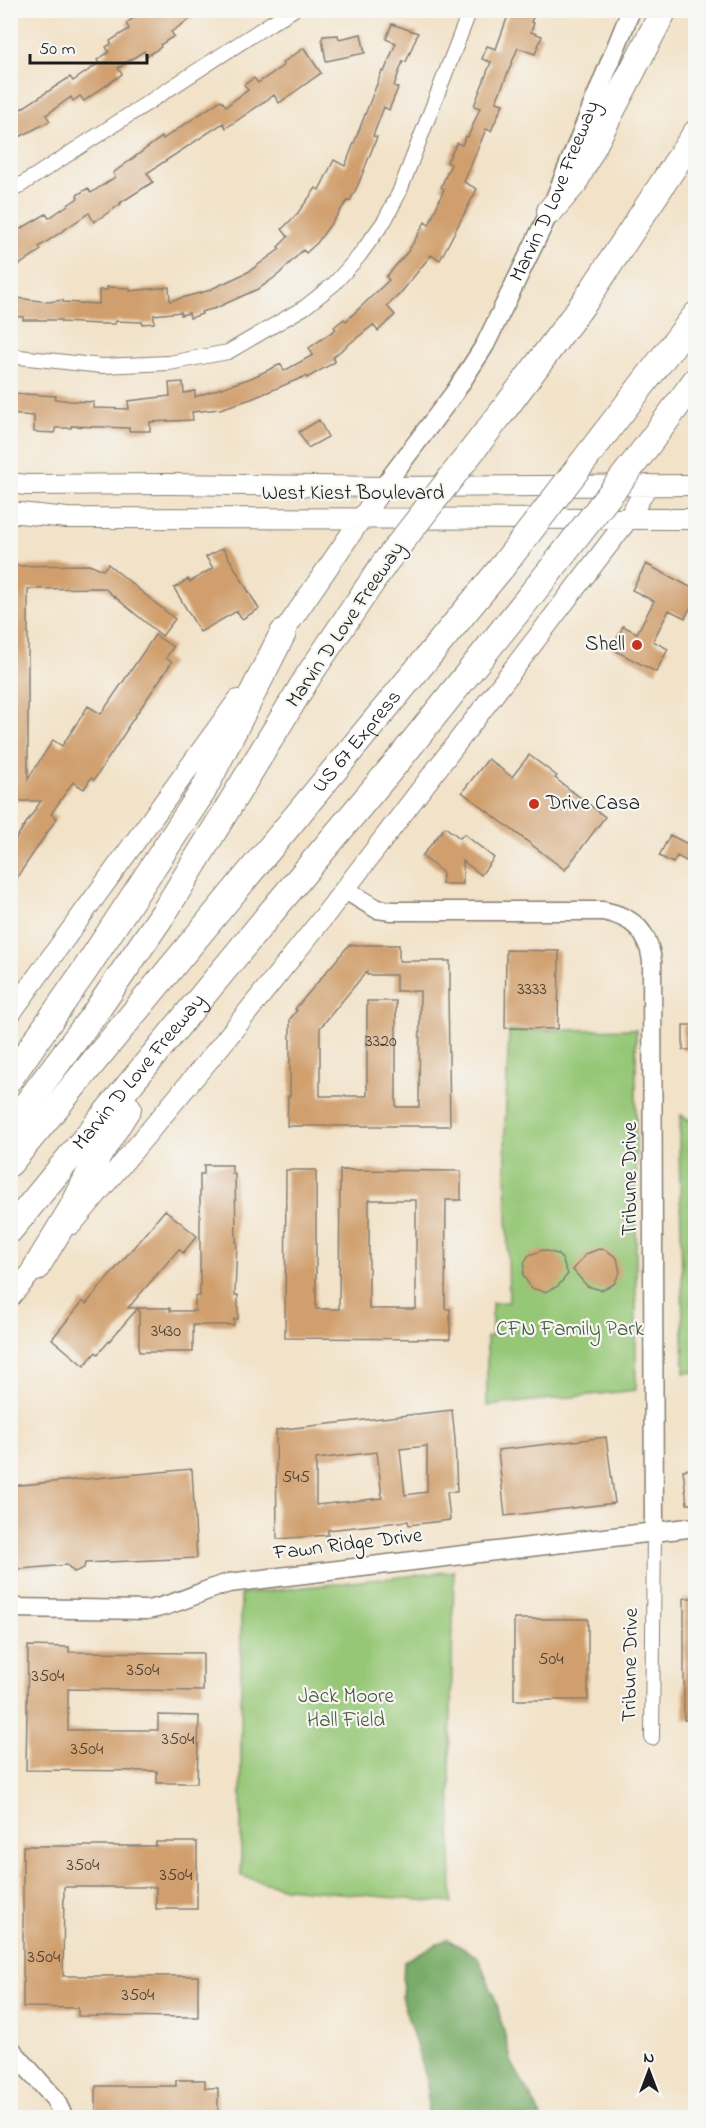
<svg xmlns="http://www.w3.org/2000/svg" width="706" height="2128" font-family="'Indie Flower',sans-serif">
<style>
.green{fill:#96c777;stroke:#59724a;stroke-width:1.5}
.forest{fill:#78ac68;stroke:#4a6442;stroke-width:1.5}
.building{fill:#d09f6d;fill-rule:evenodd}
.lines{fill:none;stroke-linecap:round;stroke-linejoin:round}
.minor-casing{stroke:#877f72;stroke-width:16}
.tertiary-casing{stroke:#877f72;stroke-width:21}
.secondary-casing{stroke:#877f72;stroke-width:22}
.motorway-casing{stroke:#877f72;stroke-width:28}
.minor{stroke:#fff;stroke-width:14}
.tertiary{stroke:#fff;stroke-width:18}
.secondary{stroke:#fff;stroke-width:20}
.motorway{stroke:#fff;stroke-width:26}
.motorway-bridge-casing{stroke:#877f72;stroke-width:28;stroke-linecap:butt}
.motorway-bridge{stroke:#fff;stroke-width:26}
.poi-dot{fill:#c8321e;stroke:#f6f6f2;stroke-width:2}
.labels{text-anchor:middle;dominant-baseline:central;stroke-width:4.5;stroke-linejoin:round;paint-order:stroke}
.number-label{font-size:18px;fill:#493d30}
.street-label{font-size:21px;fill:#1c1c1c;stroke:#f6f6f2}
.poi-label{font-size:21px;fill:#1c1c1c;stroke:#f6f6f2;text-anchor:end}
.park-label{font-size:21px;fill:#47583c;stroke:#f6f6f2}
</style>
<rect width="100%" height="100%" fill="#f6f6f2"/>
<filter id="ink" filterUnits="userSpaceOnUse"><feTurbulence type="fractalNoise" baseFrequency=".0167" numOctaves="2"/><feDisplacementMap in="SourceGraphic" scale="12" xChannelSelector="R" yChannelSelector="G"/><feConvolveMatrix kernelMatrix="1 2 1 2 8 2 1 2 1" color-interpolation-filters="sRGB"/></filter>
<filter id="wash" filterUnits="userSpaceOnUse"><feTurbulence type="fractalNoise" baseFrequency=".008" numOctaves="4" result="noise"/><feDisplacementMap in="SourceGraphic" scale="24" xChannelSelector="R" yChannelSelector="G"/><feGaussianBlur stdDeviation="1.35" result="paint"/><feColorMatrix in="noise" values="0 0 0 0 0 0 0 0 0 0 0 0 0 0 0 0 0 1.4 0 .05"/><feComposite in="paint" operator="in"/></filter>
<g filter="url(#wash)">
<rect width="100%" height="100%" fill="#f2e2c8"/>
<path class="green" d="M636,1029V1390L487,1406V1337L492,1336V1303L509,1302L505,1127L509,1031Z
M681,1115L696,1124V1372L684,1373L679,1141Z
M454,1571L450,1759L452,1903L285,1888L241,1876V1594Z"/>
<path class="forest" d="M447,1939L478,1957L496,2001L512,2063L542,2117H428L427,2080L402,2000L404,1961Z"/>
<g id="blocks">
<path class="building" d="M146,10H203L171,32L174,36L160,45L161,47L147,56L144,51L118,68L122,74L84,101L80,96L73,101L71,97L46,115L50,121L10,142V99L18,111L70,77L73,81L99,63L97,60L109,52L106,47L111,44L110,41L129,29L126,23Z
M510,10H536L531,22L534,23L531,32L542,36L535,54L518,48L517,50L496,102L503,104L491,131L486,129L464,182L477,189L440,260L431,255L400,294L387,306L395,315L378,331L373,325L333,357L335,362L307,378L306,376L251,399L220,409L192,412L193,420L150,422V431H129V428L71,426V428H55V433L34,432V416L10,414V393L56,396L55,399L70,401L93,402V408L129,409L128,401L170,396L169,383L183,382L184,393L195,391V397L251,378L281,364L284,371L313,355L309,348L336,329L334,327L344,319L346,321L389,280L386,277L409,250L425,222L429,225L444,189L441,187L451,164L447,162L457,143L462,145L466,136L468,137L480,108L474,106L491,62L482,59L487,46L496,49Z
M392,24L418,33L406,62L403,61L394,86L398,88L389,110L384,107L373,136L377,137L358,185L350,201L348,200L317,243L306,253L303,250L279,274L260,288L216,308L201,312L202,314L190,318L189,313L181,315V312L154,315V323L142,324V322L116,321L115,324H99L61,322V320H23V317L15,316L16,313H10V297L48,302L63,300V302L99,304V290H107V287L130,288V291L169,287L170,301L207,291L248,272L280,249L278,247L288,237L282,229L297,214L316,188L319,190L334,160L345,166L382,71L384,72L396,43L386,39Z
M361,34L365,53L326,61L322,39L323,36L338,35L339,39Z
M304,48L321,73L279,103L274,95L226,128L223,123L147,173L153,182L120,203L121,204L94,222L89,213L39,247L41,250L19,265L10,252V235L46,214L49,218L78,198L77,195L88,188L91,193L115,177L113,173L162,137L163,139L221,100L226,106L248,90L244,85L254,78L258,83L284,65L282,63Z
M319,420L328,437L308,448L299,432Z
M223,548L259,609L242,619L237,611L200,632L174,588L188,579L190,582L213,568L206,557Z
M108,564L175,619L162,636L104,588L28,589V779L53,740L62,746L88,706L101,714L155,635L173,647L166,658L172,662L127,728H128L94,780L91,778L84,789L73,782L51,814L57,818L10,888V847L41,801H10V566L92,565L103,570Z
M646,564L696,590V597L685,618L669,610L653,641L668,649L656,672L612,649L623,626L637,633L654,601L632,590Z
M529,755L557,776L555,778L605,817L565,870L462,792L488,759L512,777Z
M445,827L460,838L464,834L494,858L481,875L463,861V884H442L443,873L422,856Z
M670,835L696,848L688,862L677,856L673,863L659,856Z
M349,945H399V961H450V991L448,990L450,1126H287L288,1096H290V1019L297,1010L295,1009ZM367,971V975H396V991H420L419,1107H396V1001H367V1096H320V1028Z
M506,950L559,951L558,1029L505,1028Z
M683,1025H696V1050H683Z
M204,1165H232V1174H235L236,1242H237L235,1295H238V1319H234V1325H193V1352H139V1308H170V1311H195V1296H200V1174H204Z
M286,1170H316V1309H339L340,1170L461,1171V1200H446L445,1309H450V1339L285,1338ZM369,1200H416V1309H369Z
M165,1210L197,1236L183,1253L179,1249L128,1308H138L98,1354L96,1352L84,1366L52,1339L83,1301L86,1304Z
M599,1249L606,1250L617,1258L620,1272L614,1284L601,1290L587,1286L573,1270L586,1254Z
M543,1250L557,1254L562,1259L568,1274L558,1286L545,1292L531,1288L523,1275L525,1261L529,1255Z
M452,1410L455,1439L457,1492H447L450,1520L409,1525L408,1521L328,1530V1535L277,1539L276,1430ZM427,1446V1492L405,1495L400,1449ZM377,1452L382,1498L316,1505V1459Z
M606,1437L615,1503L505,1516L498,1450Z
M696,1468V1504H687L683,1470Z
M192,1469L197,1558L85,1563L84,1568L74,1572L67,1565L10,1570V1486Z
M684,1598H696V1720H684Z
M514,1619H588V1700H514Z
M28,1646L69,1647V1652L203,1653V1691L68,1689V1730H158V1715L199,1716L197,1783H157V1771L26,1770Z
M156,1842H197V1909H156V1887H64L63,1976H198V2017L78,2016V2008L23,2007V1846H156Z
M176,2080H205V2088H218V2118H96V2086H176Z"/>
</g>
</g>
<g filter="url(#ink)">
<use href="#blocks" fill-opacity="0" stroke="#877f72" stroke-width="1.5"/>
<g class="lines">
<g class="minor-casing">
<path id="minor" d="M10,192L271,23L293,10
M10,356L102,366L169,363L228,352L305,307L334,284L359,256L385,220L399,193L470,10
M652,1738L654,1532"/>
</g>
<g class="tertiary-casing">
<g id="tertiary">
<path id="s1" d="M383,487L455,392L485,345L550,211L631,10"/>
<path d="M345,890L377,909L392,911H603C633,917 648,931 652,961L654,1532"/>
<path d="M10,1608L147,1610C178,1605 200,1591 229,1583L696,1527"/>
<path d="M10,2048L55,2099L64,2118"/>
</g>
</g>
<g class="secondary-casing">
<path id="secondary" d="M10,483L27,485L169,484L383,487L696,485
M10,512L67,518L696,519
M276,643L383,487
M10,1014L238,700
M72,1224L222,1044L322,919L628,519L648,485
M10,1297L44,1258"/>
</g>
<g class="motorway-casing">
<g id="motorway">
<path d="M550,211L574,183L664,10"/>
<path d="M503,411L586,300L696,133"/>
<path d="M606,432L696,315"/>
<path d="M638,458L696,380"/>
<path d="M10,1078L85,970L203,791L283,633"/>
<path d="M10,1126L93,1016L165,911L309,675L384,564"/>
<path id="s2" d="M10,1163L502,567"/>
<path id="s3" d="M10,1230L278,904L401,757L550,571"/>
<path d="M36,1268L74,1205L98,1156L128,1108"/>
</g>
</g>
<use href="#minor" class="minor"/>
<use href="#tertiary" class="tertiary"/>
<use href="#secondary" class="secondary"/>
<use href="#motorway" class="motorway"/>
<g class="motorway-bridge-casing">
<path id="motorway-bridge" d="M384,564L503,411
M502,567L606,432
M550,571L638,458"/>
</g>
<use href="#motorway-bridge" class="motorway-bridge"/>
</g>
</g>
<g class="poi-dot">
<circle cx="637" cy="645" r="6"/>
<circle cx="534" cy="804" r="6"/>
</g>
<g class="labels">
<g class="number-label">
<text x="532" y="990">3333</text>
<text x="381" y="1042">3320</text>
<text x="166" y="1332">3430</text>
<text x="296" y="1478">545</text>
<text x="551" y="1660">504</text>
<text x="143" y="1671">3504</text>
<text x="48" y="1677">3504</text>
<text x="178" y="1740">3504</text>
<text x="87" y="1750">3504</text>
<text x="83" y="1866">3504</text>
<text x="176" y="1876">3504</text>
<text x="44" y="1958">3504</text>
<text x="138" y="1996">3504</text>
</g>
<g class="street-label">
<text stroke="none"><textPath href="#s1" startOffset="344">Marvin D Love Freeway</textPath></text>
<text x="353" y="494">West Kiest Boulevard</text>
<text transform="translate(346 625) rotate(-56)">Marvin D Love Freeway</text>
<text stroke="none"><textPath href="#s2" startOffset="546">US 67 Express</textPath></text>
<text stroke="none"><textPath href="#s3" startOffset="204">Marvin D Love Freeway</textPath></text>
<text transform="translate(631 1179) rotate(-90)">Tribune Drive</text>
<text transform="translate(348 1545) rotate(-7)">Fawn Ridge Drive</text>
<text transform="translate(631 1665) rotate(-89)">Tribune Drive</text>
</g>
<g class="poi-label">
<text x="625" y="645">Shell</text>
<text x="546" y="804" text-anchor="start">Drive Casa</text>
</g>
<g class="park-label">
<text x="570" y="1330">CFN Family Park</text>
<text x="346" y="1697">Jack Moore<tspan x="346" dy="24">Hall Field</tspan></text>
</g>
</g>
<rect width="706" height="2128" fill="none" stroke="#f6f6f2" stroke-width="36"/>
<g transform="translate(649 2071)" stroke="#f6f6f2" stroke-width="4.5" paint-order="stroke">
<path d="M0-4.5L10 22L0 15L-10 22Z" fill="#1c1c1c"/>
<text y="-9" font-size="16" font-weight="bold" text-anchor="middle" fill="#1c1c1c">N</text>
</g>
<path d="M30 54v9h117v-9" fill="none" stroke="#1c1c1c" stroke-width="3"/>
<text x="39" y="54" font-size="18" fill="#1c1c1c" stroke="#f6f6f2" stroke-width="4.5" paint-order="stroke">50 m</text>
</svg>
